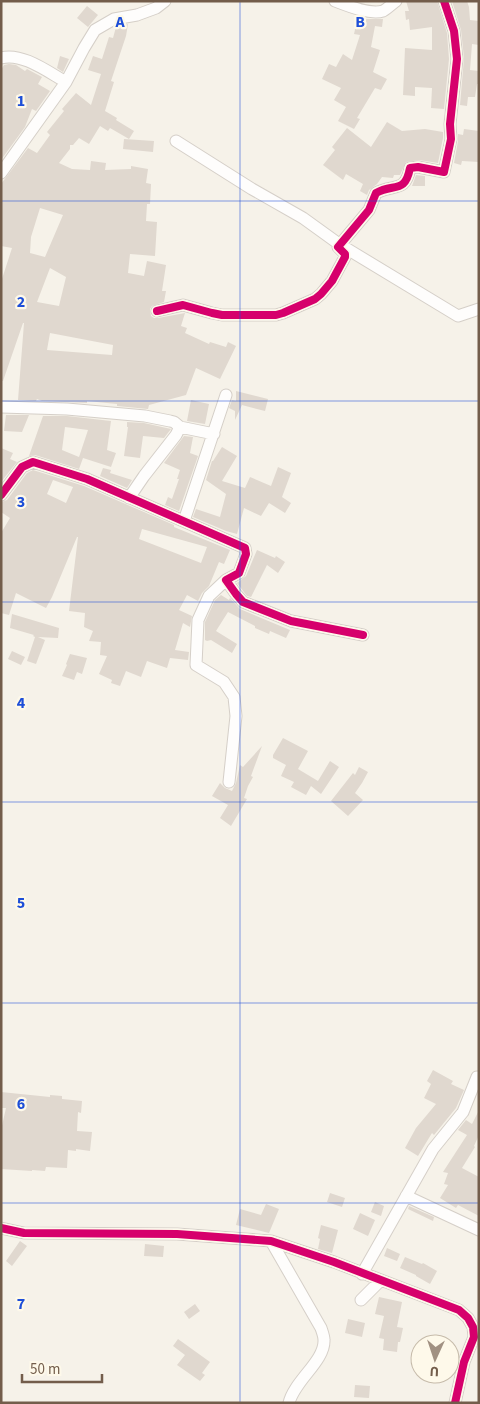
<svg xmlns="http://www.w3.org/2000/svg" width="480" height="1404" font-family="'Source Sans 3',sans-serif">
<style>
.building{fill:#e0d8cf;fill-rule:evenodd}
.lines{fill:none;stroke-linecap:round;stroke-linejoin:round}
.minor-casing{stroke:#d5cfc8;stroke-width:13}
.minor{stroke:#fefdfc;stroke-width:11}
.cycleway-casing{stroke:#fef9ea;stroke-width:11}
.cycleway{stroke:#d6006c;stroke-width:8}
.grid{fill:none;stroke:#1d4ed8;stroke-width:1;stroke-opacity:0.55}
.grid-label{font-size:16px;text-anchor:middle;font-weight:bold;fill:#1d4ed8;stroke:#fef9ea;stroke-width:4.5;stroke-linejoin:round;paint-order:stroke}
</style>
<rect width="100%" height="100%" fill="#f6f2e9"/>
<path class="building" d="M406,1H437L447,33L449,59L444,109L431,108L432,88L415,87V96L403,95L405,48L432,50V27L410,30L409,19L406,20L405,11H409Z
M452,1H467L469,7L470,20L479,21V45L472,44L470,70L479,71V84H477L475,97H468L467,106L460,105L464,58L461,30Z
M87,6L98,15L88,27L77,18Z
M366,19H383L382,27L375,26L371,47L380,50L373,72L387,79L381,90L375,88L357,118L360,119L354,129L338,121L346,107L334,100L341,88L322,79L329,64L336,67L343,54L352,60L360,35L354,34L356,25L366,26Z
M128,24L126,36L111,81L114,82L105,111L117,118L116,120L134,131L129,139L110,128L108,131L100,126L89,144L79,138L73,145H70V149L59,163L72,169L90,170L91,161L106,163L105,170L131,169V166L148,169L146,183L151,184L150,204H147L146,221L157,222L155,256L130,254L128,273L144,276L147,261L166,265L162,291H166L164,302L152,306L150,309L151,316L154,318H158L185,313L181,326L187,328L185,333L209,344L210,342L226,347L228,342L236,346L220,379L196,368L186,395L149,405L148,409L117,406V404L87,401V403L42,401L37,399L36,401L18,400L24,323H23L3,381H1V282L12,248L1,246V184L28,148L37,153L50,135L47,132L64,111L62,109L76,93L91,105L101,74L88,70L93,56L102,59L109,37L113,38L116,27ZM40,208L63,215L45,257L30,253L31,237ZM50,268L66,277L59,306L37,302ZM50,333L113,345L112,355L47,350Z
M60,56L69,59L63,72L57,68Z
M9,64L16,65L25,71L27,69L42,77L38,84L50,91L36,111L32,109L25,127L1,160V70L4,65Z
M387,122L402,131L425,129L443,132V138L438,163L419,160L406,162L400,175H394L393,178L382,177L377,184L369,190L367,195L360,191L363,184L346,174L343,180L323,165L335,150L332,147L347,128L371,147Z
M464,129L479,131V162L462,161L461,165L454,163L458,141V134L463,135Z
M124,139L154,141L153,152L123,149Z
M416,175L425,176V186H412Z
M236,391L268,399L265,411L242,405L235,420V411L229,408L232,400L236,401Z
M191,400L209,404L205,424L187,421Z
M6,415H29L22,432L4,431Z
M43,416H67L111,421L107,450L116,453L111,467L83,458L79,469L35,455L29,456ZM65,427L88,430L79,457L62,450Z
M127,422L144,423L171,429L164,438L143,436L140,458L124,456L128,427H127Z
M184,436L193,437L190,453L198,456L179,511L165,505L168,497L172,499L179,479H177L180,470L164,463Z
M222,447L237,456L222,481L245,488L250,477L271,486L278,467L291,473L282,497L291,503L285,513L269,503L261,516L244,508L237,534L226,531L193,517L196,509L220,517L226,494L206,480L212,461H213Z
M1,448L13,453L10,459L17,462L1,482Z
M103,468L111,470L110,473L132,480L127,488L100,476Z
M33,470L84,486L174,525V527L230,550L224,564L219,562L209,586L202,593L198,601L187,595L179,610L192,616L190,627L183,623L175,650L189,652L188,660L170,658L167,668L147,661L141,677L126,671L120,686L111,683L112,680L99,674L107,656L100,655L101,642L89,641L93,631L84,627L85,613L69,611L78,537H77L52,597L46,608L16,593L9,615L1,613V533L10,518L1,512V502L7,500L27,473ZM53,480L73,487L66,503L47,494ZM142,529L207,547L201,563L139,539Z
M257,550L275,558L276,556L285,562L278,573L267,565L251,597L247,596L237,583L246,576Z
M221,595L229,600L230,598L240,609L290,630L286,638L270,631L269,634L255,628V626L228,612L216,631L237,644L232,653L211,640L207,641L205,640V622L215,600Z
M12,614L59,628L58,638L38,637L45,640L36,664L27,661L35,637L33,636L34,635L10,628Z
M12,651L25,657L21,665L8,659Z
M70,654L87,658L82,674L77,672L74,680L62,676L67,665L66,664Z
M283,738L308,751L298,769L318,781L330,761L339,767L321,794L311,786L306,795L291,787L294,782L281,776L286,765L273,758V755Z
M262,746L251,776L253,777L248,786L244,798L247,799L231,826L220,818L228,805L212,796L220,783L225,788L232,791L236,783L240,765L243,767Z
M359,767L368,772L362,783L355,793L363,800L348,816L331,801L353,773L355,775Z
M433,1070L453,1081L451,1084L464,1090L456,1108L434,1135L432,1133L418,1156L405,1148L416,1128L436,1104L424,1098L431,1084L427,1081Z
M1,1092L50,1097V1095L62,1096V1099L82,1101L81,1113L78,1112L77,1131L92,1132L90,1151L76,1149V1151L68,1150L67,1168L46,1167L45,1171L32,1170V1171L1,1169V1130L6,1108H1Z
M479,1110V1135L474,1146L475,1147L462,1168L479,1177V1216L458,1205L456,1208L440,1198L448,1185L444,1184L448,1173L443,1172L467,1135L458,1130L466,1120L472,1124Z
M330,1193L345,1198L342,1207L327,1202Z
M375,1202L384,1206L381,1216L371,1212Z
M266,1204L279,1209L269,1233L236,1225L240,1209L261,1215Z
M409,1206L434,1217L433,1221L408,1209Z
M360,1213L375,1220L368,1236L353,1229Z
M321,1225L338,1230L332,1253L318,1249L320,1239L318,1238Z
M20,1241L27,1246L12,1266L6,1261Z
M145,1244L164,1246L163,1257L144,1256Z
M387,1248L400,1254L397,1261L384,1256Z
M405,1257L422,1264L423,1263L437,1271L430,1284L416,1276V1275L400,1268Z
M379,1297L402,1302L397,1327L403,1328L400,1342H398L397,1352L383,1350L384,1339L379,1338L384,1316L375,1314Z
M195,1304L200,1311L189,1319L184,1312Z
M348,1319L365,1323L362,1337L345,1333Z
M178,1339L210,1362L202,1373L205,1375L200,1381L177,1365L185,1355L173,1346Z
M355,1385L370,1386L369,1398L354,1397Z"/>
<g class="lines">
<g class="minor-casing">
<path id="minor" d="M335,1C348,6 370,15 383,11C387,9 392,4 396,1
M1,58C22,52 48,72 66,82
M176,141L252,189L303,218L339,244L458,316L479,309
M1,173L66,82L84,48L95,30L114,19L137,15L156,8L165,1
M157,311L183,305L212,313L222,315H276L283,313L315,299L321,294L332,281L345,257V254L338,247L369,210L376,193C394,183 405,194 410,168L418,167L444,172L451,139L450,124L457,59L454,31L444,1
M1,407L67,409L145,416L170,421L174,422L180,427
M1,495L22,467L33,462L87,479L245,548L246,554L239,573L226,580L236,594L243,602L291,621L363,635
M129,498L144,476L176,435L180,427L214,434
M184,521L226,395
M226,580L209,596L198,620L196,665L224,682L234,697L236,716L229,782
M406,1196L479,1230
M1,1228L24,1233L177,1234L271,1241L334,1262L459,1310L468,1318L473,1327L474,1337L464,1362L455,1403
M271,1241L321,1328C322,1331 324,1336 324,1340C325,1361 294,1381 289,1403
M362,1274L433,1149L463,1112L477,1077H479
M361,1300L380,1281"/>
</g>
<use href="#minor" class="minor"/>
<g class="cycleway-casing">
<path id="cycleway" d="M157,311L183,305L212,313L222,315H276L283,313L315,299L321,294L332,281L345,257V254L338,247L369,210L376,193C394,183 405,194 410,168L418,167L444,172L451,139L450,124L457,59L454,31L444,1
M1,495L22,467L33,462L87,479L245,548L246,554L239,573L226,580L236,594L243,602L291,621L363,635
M1,1228L24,1233L177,1234L271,1241L334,1262L459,1310L468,1318L473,1327L474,1337L464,1362L455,1403"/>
</g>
<use href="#cycleway" class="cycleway"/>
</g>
<path class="grid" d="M240,1V1403M1,201H479M1,401H479M1,602H479M1,802H479M1,1003H479M1,1203H479"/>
<g class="grid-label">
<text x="120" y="27">A</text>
<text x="360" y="27">B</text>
<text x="21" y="106">1</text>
<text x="21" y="307">2</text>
<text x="21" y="507">3</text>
<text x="21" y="708">4</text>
<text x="21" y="908">5</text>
<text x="21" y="1109">6</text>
<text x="21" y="1309">7</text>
</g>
<rect width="480" height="1404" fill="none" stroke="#735d4b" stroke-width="5"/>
<g transform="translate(435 1359) rotate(183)"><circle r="24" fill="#fef9ea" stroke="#c6bbaa"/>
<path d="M0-4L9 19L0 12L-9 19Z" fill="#a19182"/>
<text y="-8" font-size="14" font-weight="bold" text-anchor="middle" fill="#735d4b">U</text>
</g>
<path d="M22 1374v8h80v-8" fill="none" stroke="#735d4b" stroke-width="2.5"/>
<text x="30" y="1374" font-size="15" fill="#735d4b" stroke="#fef9ea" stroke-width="4" paint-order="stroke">50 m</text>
</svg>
